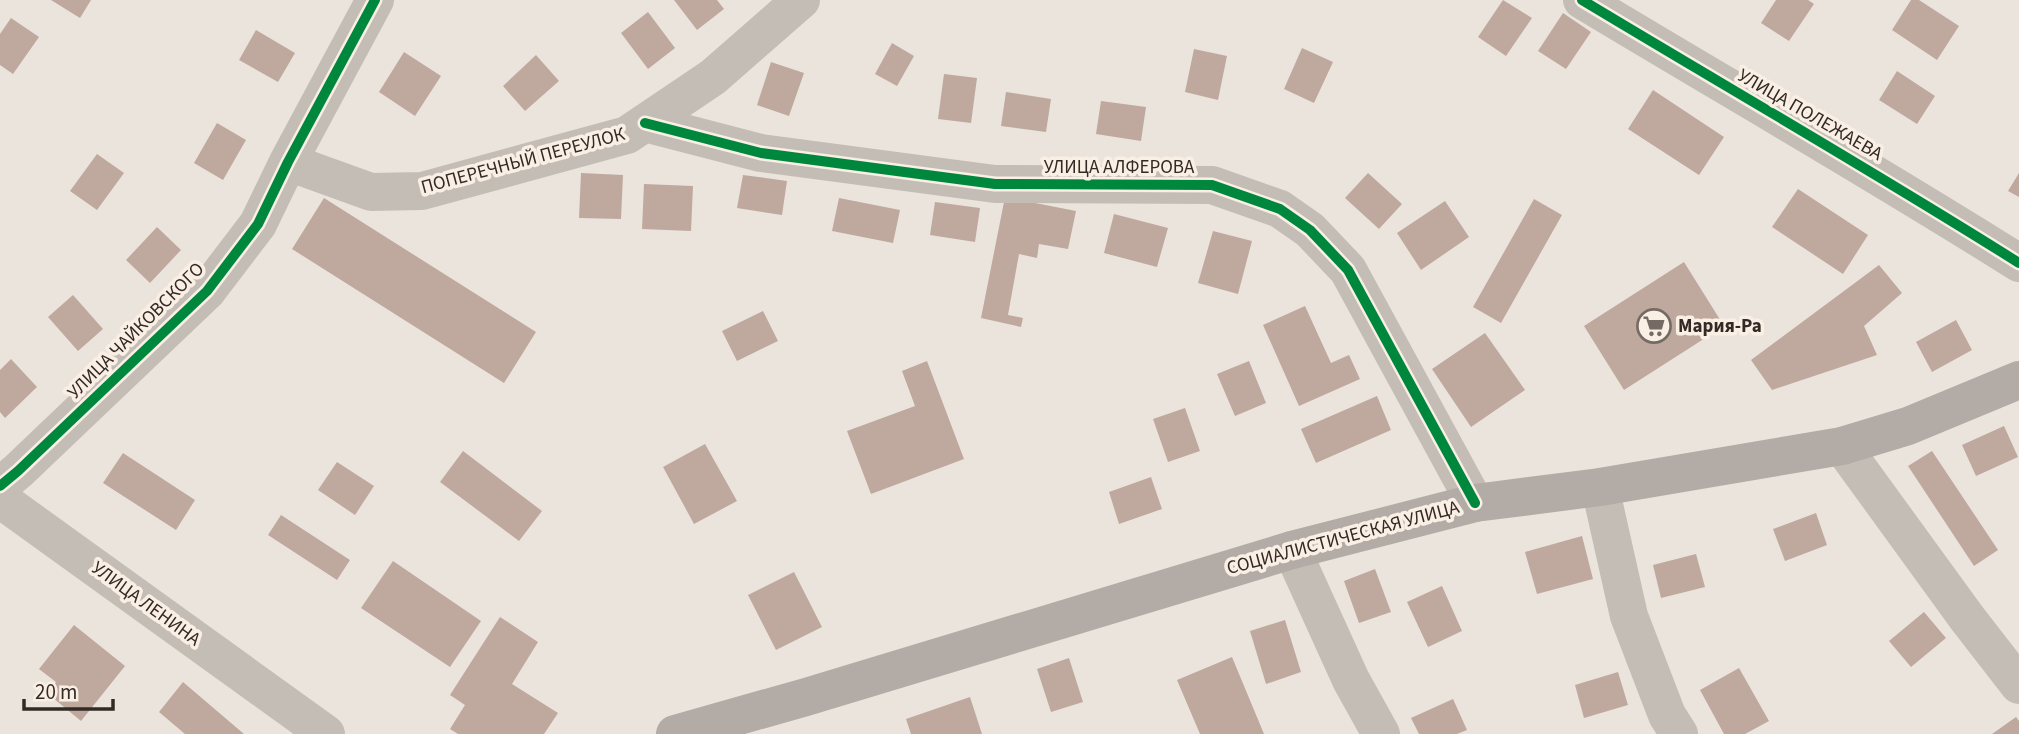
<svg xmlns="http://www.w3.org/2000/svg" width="2019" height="734" font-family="'Source Sans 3',sans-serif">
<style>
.building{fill:#bfa89e}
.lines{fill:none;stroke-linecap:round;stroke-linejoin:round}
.minor{stroke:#c4bdb6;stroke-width:38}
.major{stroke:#b2aba6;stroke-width:38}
.cycleway-casing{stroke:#f9efe4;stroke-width:15}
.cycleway{stroke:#00873e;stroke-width:10}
.labels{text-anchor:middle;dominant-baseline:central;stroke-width:7;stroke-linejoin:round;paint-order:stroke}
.street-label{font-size:19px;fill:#342a25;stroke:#f9efe4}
.poi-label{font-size:19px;font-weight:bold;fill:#342a25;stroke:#f9efe4;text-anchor:start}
</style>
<rect width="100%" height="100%" fill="#ebe4dd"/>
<path class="building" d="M51,0H91L80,18Z
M674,0H717L724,9L697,30Z
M1503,0L1532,18L1506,56L1478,37Z
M1776,0H1808L1814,4L1789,41L1761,23Z
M1911,0H1919L1959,26L1937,60L1892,30Z
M648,12L675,48L648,69L621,33Z
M1563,13L1591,32L1566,69L1538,51Z
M11,18L39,37L13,74L0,65V34Z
M256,30L295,53L278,82L239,60Z
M892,43L914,56L897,86L875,74Z
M1302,48L1333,62L1314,103L1284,89Z
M1194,49L1227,56L1218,100L1185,92Z
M404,52L441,76L415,116L379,92Z
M536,55L559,81L525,111L503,86Z
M771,62L804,73L789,116L757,105Z
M1897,71L1935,96L1917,124L1879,100Z
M944,74L977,78L971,123L938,119Z
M1653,90L1724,137L1699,175L1628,129Z
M1006,92L1051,99L1046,132L1001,126Z
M1101,101L1146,107L1141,141L1096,134Z
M217,123L246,140L223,180L194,163Z
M97,154L124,173L97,210L70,191Z
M581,173L623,175L621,219L579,218Z
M1368,173L1402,204L1379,229L1345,198Z
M2019,173V197L2008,191Z
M743,175L787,181L782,215L737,208Z
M644,184L693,186L691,231L642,229Z
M1798,189L1868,235L1843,274L1772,227Z
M1005,197L1076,211L1068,249L1039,244L1037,258L1019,254L1008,315L1023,318L1021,327L981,318Z
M324,198L536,332L504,383L292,249Z
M839,198L900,210L893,243L832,231Z
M1534,199L1562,215L1501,323L1473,307Z
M1445,201L1469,237L1421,270L1397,233Z
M935,202L980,208L975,242L930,235Z
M1114,214L1168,228L1157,267L1104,253Z
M157,227L181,250L150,283L126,260Z
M1213,231L1252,241L1238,294L1198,283Z
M1684,262L1724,326L1624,390L1584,326Z
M1879,265L1902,293L1864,326L1877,355L1772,390L1751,360Z
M73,295L103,329L78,351L48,317Z
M1305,306L1331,363L1349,355L1360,379L1299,406L1263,325Z
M763,311L778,341L737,361L722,331Z
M1956,320L1972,350L1932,372L1916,342Z
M1485,333L1525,390L1471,427L1432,369Z
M11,359L37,387L5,418L0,412V370Z
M927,361L964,459L871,494L847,431L915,406L902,371Z
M1249,361L1266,403L1235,416L1217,374Z
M1377,396L1391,430L1316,463L1301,429Z
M1185,408L1200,451L1168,462L1153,419Z
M2004,426L2018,457L1976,476L1962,445Z
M705,444L737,501L694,524L663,467Z
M463,451L542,511L519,541L440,482Z
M1932,451L1998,550L1974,566L1908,466Z
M123,453L195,500L176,530L103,483Z
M337,462L374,486L355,515L318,490Z
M1151,477L1162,509L1119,524L1109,492Z
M1816,513L1827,545L1785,561L1773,529Z
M281,515L350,560L337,580L268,535Z
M1582,536L1593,579L1537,594L1525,552Z
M1696,554L1705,587L1661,598L1653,565Z
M393,561L481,621L450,667L361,608Z
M1375,569L1391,612L1359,623L1344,581Z
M794,572L822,627L776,650L748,595Z
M1442,586L1462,631L1428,647L1407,602Z
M1924,612L1946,638L1911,667L1889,641Z
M500,617L538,642L512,684L558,713L544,734H458L450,729L465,705L450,695Z
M1285,620L1301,672L1266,684L1250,631Z
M74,625L125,666L81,721L47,693L56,682L39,669Z
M1232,657L1264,734H1200L1177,680Z
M1069,658L1083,702L1051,712L1037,669Z
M1739,668L1769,721L1745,734H1724L1700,690Z
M1618,672L1628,705L1584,718L1575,685Z
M183,682L244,734H185L159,712Z
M970,697L982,734H911L906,719Z
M1453,699L1467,730L1457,734H1419L1411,718Z
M2016,717L2019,721V734H1992Z"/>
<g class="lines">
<path class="minor" d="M1582,0C1728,88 1875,172 2019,263
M645,123L761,153L995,184L1212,185L1280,209L1310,230L1348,270L1475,503
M288,162L371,192L422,191L627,135L713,77L801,0
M1842,446L1967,618L2019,685
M0,486L18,471L207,291L258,224L288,162L375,0
M1600,487L1629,616L1667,715L1679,734
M0,499L326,734
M1292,550L1351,680L1381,734"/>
<path class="major" d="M675,734L806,697L1292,550L1475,503L1600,487L1842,446L1908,426L2019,380"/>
<g class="cycleway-casing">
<path id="cycleway" d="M1582,0C1728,88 1875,172 2019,263
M645,123L761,153L995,184L1212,185L1280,209L1310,230L1348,270L1475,503
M0,486L18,471L207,291L258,224L288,162L375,0"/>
</g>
<use href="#cycleway" class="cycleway"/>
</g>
<defs>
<g id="supermarket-ring" transform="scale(1.75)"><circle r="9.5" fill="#f9efe4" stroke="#746b65" stroke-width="1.5"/><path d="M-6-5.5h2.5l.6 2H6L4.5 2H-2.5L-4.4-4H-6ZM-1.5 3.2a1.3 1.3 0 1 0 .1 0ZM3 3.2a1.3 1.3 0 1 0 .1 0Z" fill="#746b65"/></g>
</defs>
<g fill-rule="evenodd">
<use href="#supermarket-ring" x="1654" y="326"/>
</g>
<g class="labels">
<g class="street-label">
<text transform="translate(1810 115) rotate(30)">УЛИЦА ПОЛЕЖАЕВА</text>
<text transform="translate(523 161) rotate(-15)">ПОПЕРЕЧНЫЙ ПЕРЕУЛОК</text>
<text x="1119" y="167">УЛИЦА АЛФЕРОВА</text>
<text transform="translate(136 331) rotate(-45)">УЛИЦА ЧАЙКОВСКОГО</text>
<text transform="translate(1343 538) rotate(-15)">СОЦИАЛИСТИЧЕСКАЯ УЛИЦА</text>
<text transform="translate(146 604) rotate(36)">УЛИЦА ЛЕНИНА</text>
</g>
<g class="poi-label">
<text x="1678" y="326">Мария-Ра</text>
</g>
</g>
<path d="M24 699v10h89v-10" fill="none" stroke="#342a25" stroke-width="3.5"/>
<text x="35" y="699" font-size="21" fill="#342a25" stroke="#f9efe4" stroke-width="5" paint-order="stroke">20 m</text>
</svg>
